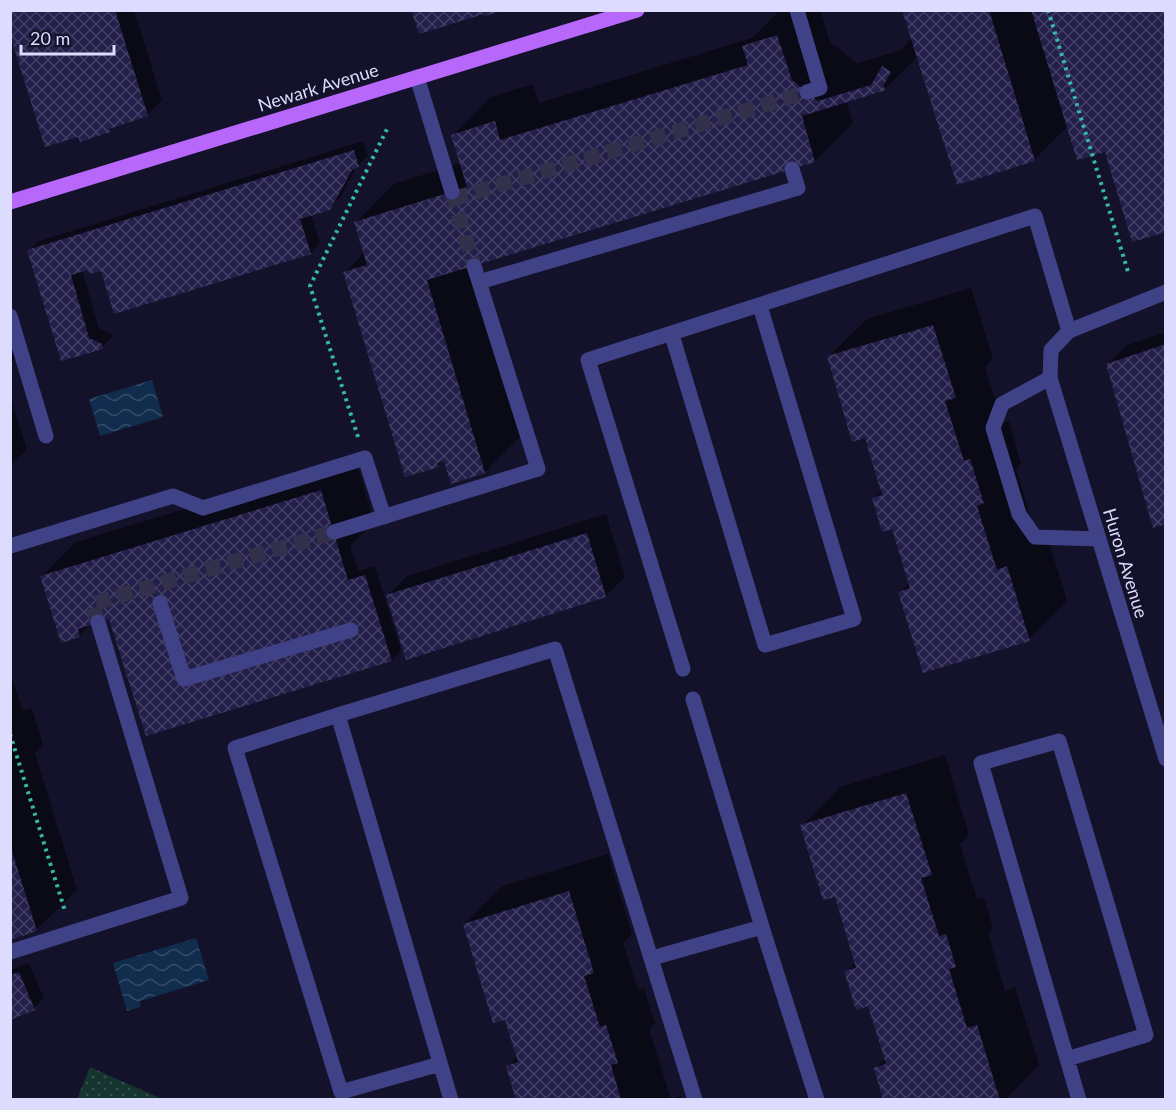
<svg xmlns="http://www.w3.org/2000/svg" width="1176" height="1110" font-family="Lato,sans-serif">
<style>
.grass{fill:url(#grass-dots)}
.water{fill:url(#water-waves)}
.shadow{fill:#0007}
.building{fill:url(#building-cross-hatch)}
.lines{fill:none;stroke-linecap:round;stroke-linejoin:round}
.minor-tunnel{stroke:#32304a;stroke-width:15;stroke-dasharray:15 8;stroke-linecap:butt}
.path{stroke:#35b8a6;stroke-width:4;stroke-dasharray:3 4.5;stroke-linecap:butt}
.minor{stroke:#3f4287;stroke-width:15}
.major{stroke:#b767f9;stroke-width:15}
.labels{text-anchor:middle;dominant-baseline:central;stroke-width:4.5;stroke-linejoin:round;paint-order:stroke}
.street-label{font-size:18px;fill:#dddcfe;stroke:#14122a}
</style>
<defs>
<pattern id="grass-dots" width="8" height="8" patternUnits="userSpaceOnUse" patternTransform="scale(1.5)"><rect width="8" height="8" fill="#153430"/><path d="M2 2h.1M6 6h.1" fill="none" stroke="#37514f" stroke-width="1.8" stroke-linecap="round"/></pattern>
<pattern id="water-waves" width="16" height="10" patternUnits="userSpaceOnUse" patternTransform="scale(1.5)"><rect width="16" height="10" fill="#112d4e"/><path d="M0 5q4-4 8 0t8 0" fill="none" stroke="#334b69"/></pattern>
<pattern id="building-cross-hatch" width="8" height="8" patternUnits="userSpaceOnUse" patternTransform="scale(1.5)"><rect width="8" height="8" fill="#241f4a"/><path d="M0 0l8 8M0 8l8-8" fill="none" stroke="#433f65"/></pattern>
</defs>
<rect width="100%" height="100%" fill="#14122a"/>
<path class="grass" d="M90,1067L162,1099H77Z"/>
<path class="water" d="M152,380L163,417L100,436L89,399Z
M196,938L209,980L140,1001V1007L127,1011L113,963Z"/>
<path class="shadow" d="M10,10H134L162,100L147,115L115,125L109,131Z
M780,10H820L830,42L857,63L899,51L913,37L904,10H1166L1106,150L1068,126L1034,160L918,56L885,89L846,101L853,123L815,161L472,265L523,434L485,472L444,459L438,466L344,273L365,252L356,222L394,184L461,163L453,135L491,97L533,84L539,103L752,38Z
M363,141L368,156L357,166L340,198L329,208L311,214L320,243L310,253L102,269L89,268L82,270L99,329L112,334V337L102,347L62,360L29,250L39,241Z
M971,288L993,358L985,367L1002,423L1009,421L1021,464L1016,469L1035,532L1045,529L1067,601L1029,639L900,592L910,582L893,527L874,498L882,490L866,436L828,357L867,319Z
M1166,332V523L1108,364L1127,345Z
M10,334L17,356L10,363Z
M10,394L27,450L10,466Z
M355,457L374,522L350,546L358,571L375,566L401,650L392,660L115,616L92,623L79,636L42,576L76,542Z
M606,514L625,577L606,596L388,595L407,576Z
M10,671L23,711L32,708L43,745L35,753L77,890L36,930L10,938Z
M945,755L969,835L960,844L977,899L984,897L993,928L988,933L1005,991L1015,987L1039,1065L1005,1100H885L875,1069L886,1058L869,1004L846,972L856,962L836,895L802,826L840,787Z
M608,854L632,934L623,943L638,990L644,988L655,1023L649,1029L671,1099L681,1096L682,1100H531L508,1066L518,1056L506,1018L464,924L503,886Z
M29,963L44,998L34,1008L10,1018V970Z"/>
<path class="building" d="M10,10H115L148,116L109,129L110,132L80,142L78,137L45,147L10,35Z
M411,10H502V11L485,16L484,14L419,34Z
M902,10H989L1035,161L957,185Z
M1031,10H1166V232L1132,242L1105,152L1077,160Z
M777,35L792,80L818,101L871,85L882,66L891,72L883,86L886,90L802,116L815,162L427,280L485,473L451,484L444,461L437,463L439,467L405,477L343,272L367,265L354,222L467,187L451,135L495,121L500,140L748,65L742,46Z
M354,150L359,167L352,170L330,210L300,219L311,254L114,314L101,271L90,274L88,270L71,275L89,338L102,344L103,349L61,361L27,250Z
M933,325L956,398L945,401L964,461L970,459L984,503L977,506L997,570L1007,566L1030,641L923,673L898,592L910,588L892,529L882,532L872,498L882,495L865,438L852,442L827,356Z
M1166,344V524L1153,528L1106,364Z
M321,490L348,580L365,575L392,661L146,736L109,619L78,629L80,637L61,643L40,576Z
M587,533L606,597L406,660L386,595Z
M906,793L932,875L921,878L939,936L946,934L956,967L949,969L967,1028L977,1025L1000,1100H883L874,1068L886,1064L868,1006L856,1010L844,971L856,968L835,897L823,900L800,825Z
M10,845L37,931L10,940Z
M569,891L594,973L584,976L600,1027L606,1025L618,1063L611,1065L621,1100H516L506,1066L518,1062L505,1020L493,1023L463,924Z
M19,972L35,1010L10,1020V975Z"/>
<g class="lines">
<path class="minor-tunnel" d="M452,192L474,266
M453,199L807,92
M98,622L92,604L334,532"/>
<path class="path" d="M1048,10L1129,275
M358,437L310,286L387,129
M10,734L65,911"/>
<path class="minor" d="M797,10L820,88L807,92
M417,77L452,192
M479,282L798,188L792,169
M1166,292L1069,331L1051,350L1050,378L1166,759
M10,316L46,436
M672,335L765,645L854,619L760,306
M1050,378L1002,404L993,428L1019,514L1035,537L1098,539
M334,532L538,469L474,266
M10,546L173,496L203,508L365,458L384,517
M160,603L184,679L351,630
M683,669L588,360L1035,216L1069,331
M693,699L762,927
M338,715L555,649L695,1100
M10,952L181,898L98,622
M652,958L762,927L817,1100
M1067,1059L1146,1035L1059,741L981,763L1067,1059L1079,1100
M440,1064L341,1092L235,748L338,715L451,1100"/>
<path class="major" d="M10,202L637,10"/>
</g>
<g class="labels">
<g class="street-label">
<text transform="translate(318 87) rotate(-17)">Newark Avenue</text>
<text transform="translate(1126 563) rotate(73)">Huron Avenue</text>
</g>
</g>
<rect width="1176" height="1110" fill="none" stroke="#dddcfe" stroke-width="24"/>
<path d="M21 45v9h93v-9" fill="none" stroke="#dddcfe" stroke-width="3"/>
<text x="30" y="45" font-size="18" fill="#dddcfe" stroke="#14122a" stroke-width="4.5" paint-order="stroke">20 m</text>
</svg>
